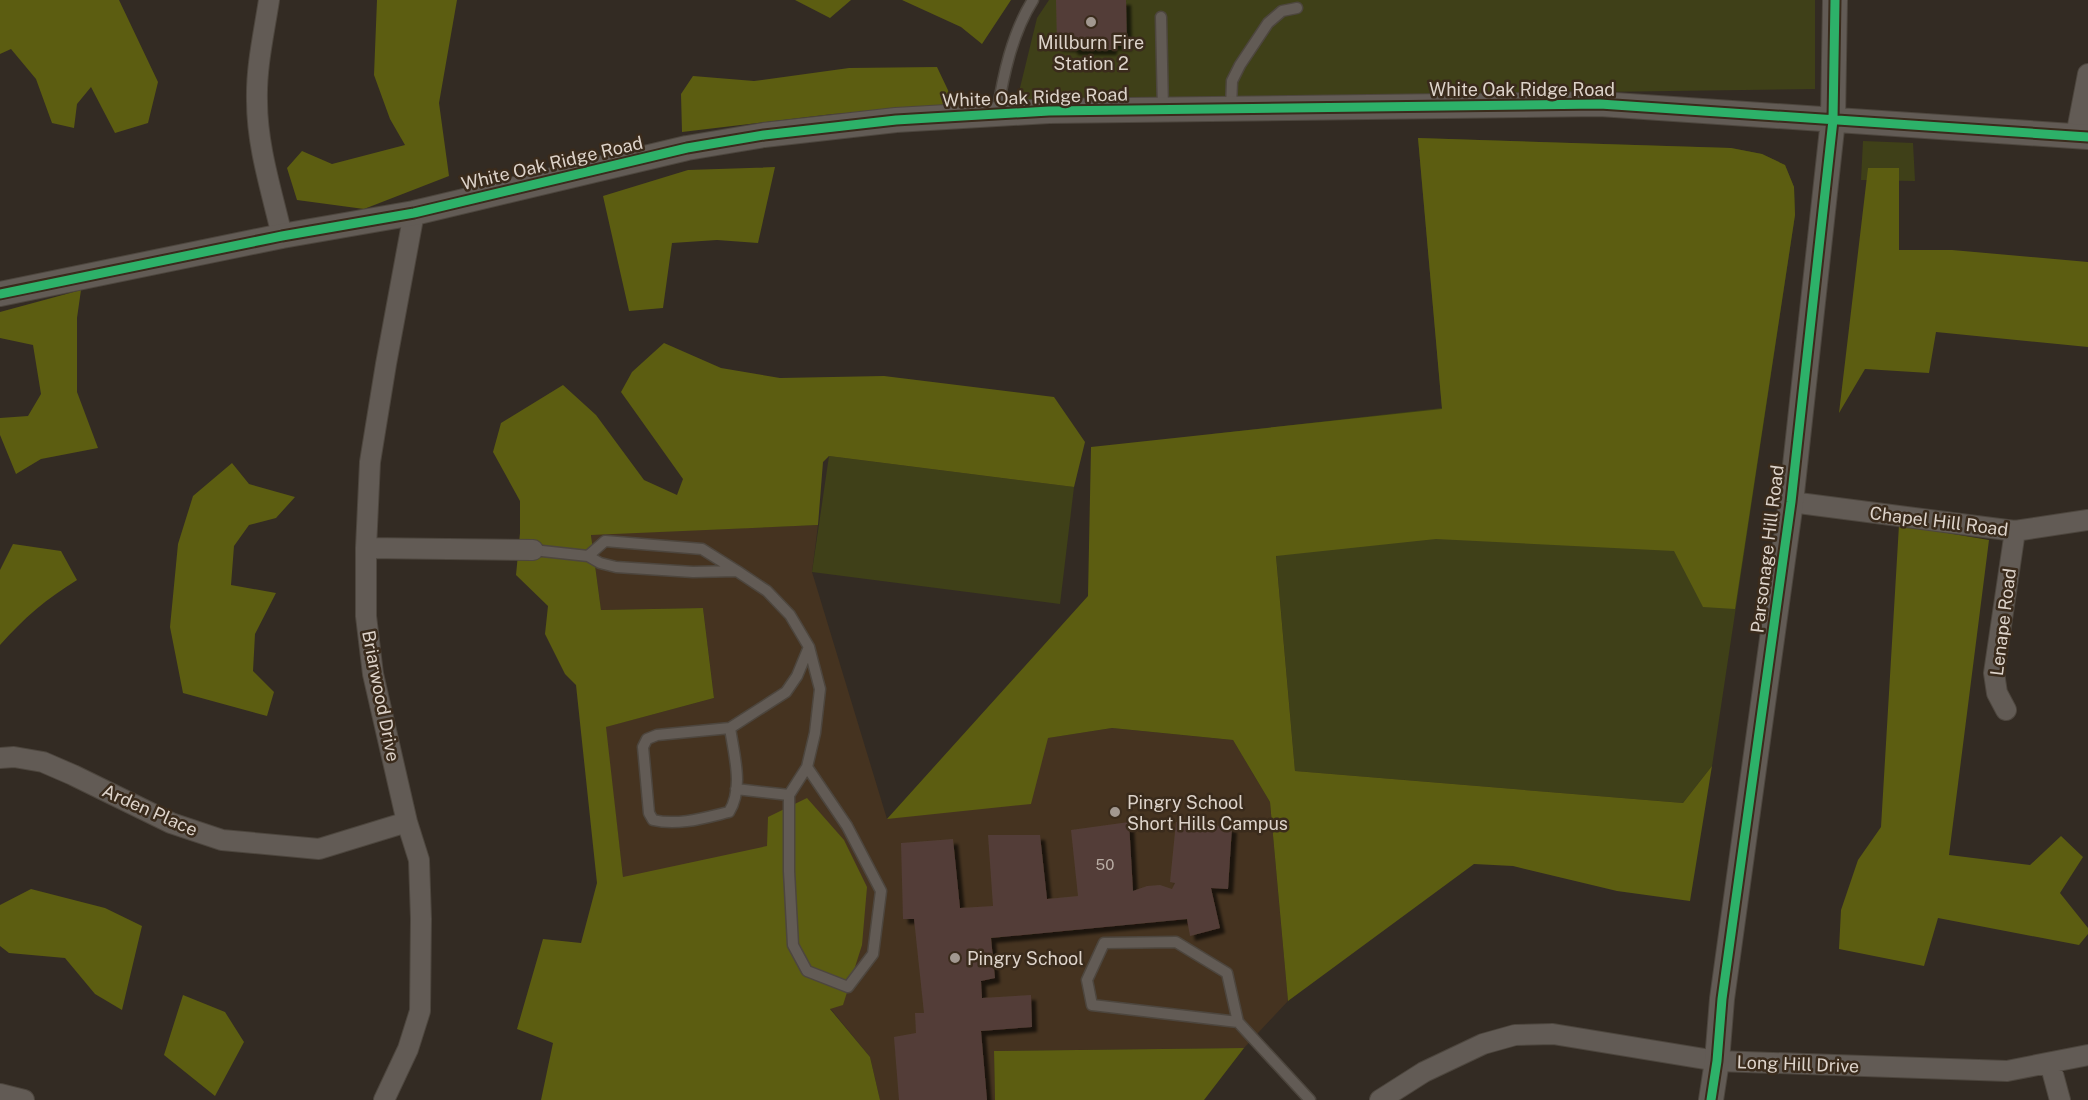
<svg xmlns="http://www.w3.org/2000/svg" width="2088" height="1100" font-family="'Public Sans',sans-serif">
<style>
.built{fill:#453320}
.green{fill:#3f4018}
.forest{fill:#5c5d11}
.building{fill:#533e37;filter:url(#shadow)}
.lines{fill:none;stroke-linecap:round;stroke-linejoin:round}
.service-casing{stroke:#4d463e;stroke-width:13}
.minor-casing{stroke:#4d463e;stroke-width:22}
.tertiary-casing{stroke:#4d463e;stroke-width:26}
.service{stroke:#625b55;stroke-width:10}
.minor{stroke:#625b55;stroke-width:20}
.tertiary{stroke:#625b55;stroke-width:24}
.cycleway-casing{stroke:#3a2b1c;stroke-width:13}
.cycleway{stroke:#2db169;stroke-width:9}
.poi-dot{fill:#a29890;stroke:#3a2b1c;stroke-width:2}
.labels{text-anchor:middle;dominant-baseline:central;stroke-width:5;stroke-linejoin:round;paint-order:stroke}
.number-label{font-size:15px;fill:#baaea5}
.poi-label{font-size:18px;fill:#ddd3ca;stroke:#3a2b1c;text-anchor:start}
.street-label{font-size:18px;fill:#ddd3ca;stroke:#3a2b1c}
</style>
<defs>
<filter id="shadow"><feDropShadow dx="5" dy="5" stdDeviation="1.5" flood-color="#0009"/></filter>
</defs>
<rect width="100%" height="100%" fill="#332b23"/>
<path class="built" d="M818,525L812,572L887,819L1047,738L1112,728L1233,740L1270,802L1288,1001L1244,1048L994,1051L995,1100H880L870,1057L825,1002L623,877L605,727L714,698L703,608L601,610L591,534Z"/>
<path class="green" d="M1049,0H1815V89L1017,100L1037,18Z
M1418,138L1731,148L1762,154L1785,165L1794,187L1795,215L1712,766L1683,803L1295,771L1276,555L1212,434L1442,408Z
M1863,141L1913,143L1915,181L1861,180Z
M829,456L1074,487L1060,604L812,572Z"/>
<path class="forest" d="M0,0H119L158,82L148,123L115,133L91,87L77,104L74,128L52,123L36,79L11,49L0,54Z
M377,0H457L439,103L449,176L364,209L297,200L287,168L302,151L332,164L405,145L390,119L374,75Z
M795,0H851L830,18Z
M902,0H1011L982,44L961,27Z
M937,67L956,107L833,114L682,132L681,94L693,76L754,81L849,68Z
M1418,138L1731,148L1762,154L1785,165L1794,187L1795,215L1735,609L1703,607L1674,551L1436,539L1276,556L1295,771L1683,803L1712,766L1690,901L1617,891L1513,866L1474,864L1288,1001L1270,802L1233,740L1112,728L1048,738L1031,804L887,819L1088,596L1091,447L1442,409Z
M775,167L758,243L717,240L672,243L663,308L629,311L603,196L688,170Z
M1868,168H1899V250H1952L2088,262V347L1936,332L1929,373L1865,369L1839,413Z
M81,290L77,318V392L98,448L41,459L16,474L0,435V418L28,416L41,394L33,345L0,338V312Z
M664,343L721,368L780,378L884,376L1054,397L1085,442L1074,487L829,456L823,462L818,525L591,535L601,610L703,608L714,698L606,727L623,877L767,846L768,817L807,798L844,840L867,887L862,945L843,1005L830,1009L870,1057L880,1100H541L553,1043L517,1029L543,939L581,943L597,883L576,685L565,674L545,634L548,606L516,575L520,533V501L493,452L501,423L563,385L596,415L644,480L677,495L683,479L621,392L632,372Z
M232,463L249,484L295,497L276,518L249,525L234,546L231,585L276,593L255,634L253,671L274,692L267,716L183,693L170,627L178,544L193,496Z
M1899,525L1989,540L1949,855L2030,865L2061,836L2083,857L2060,893L2088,928V934L2079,945L1938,918L1924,966L1839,949L1841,910L1858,860L1881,827Z
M13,544L61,551L77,580C46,599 24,618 0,645V570Z
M31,889L105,908L142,926L122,1010L95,994L65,958L9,953L0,946V905Z
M183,995L225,1012L244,1042L215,1096L164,1055Z
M1244,1048L1204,1100H995L994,1051Z"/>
<path class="building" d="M1056,0H1126L1127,46L1112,45V50H1073L1072,47L1057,46Z
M1129,822L1133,891L1147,886L1160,885L1172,889L1175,883L1170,882L1176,822L1232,827L1228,889L1211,888L1220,928L1190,936L1187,919L991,938L995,978L981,981L982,998L1031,995L1032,1027L981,1031L987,1100H899L894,1037L916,1033L915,1013H924L914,919H903L901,843L953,839L960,908L993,906L988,835H1040L1047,899L1078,896L1071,830Z"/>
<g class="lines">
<g class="service-casing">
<path id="service" d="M1161,17L1163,110
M1231,109L1232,81L1240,65L1268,23L1282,11L1297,8
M997,114C1003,76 1012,33 1033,0
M533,550L588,556L600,563L616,567L693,572L737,571L702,549L605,541L588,556
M737,571L767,591L790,615L809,647L820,689L815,733L807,767L789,795V871L793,945L807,971L848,987L873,954L881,891L847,826L807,767
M730,728C734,755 744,788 729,812C704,818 678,826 653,820L649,813L643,747L647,739L657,735L730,728L786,692L797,676L809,647
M736,789L789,795
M1238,1022L1092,1005L1087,980L1104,943L1176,942L1227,973L1238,1022L1310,1100"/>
</g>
<g class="minor-casing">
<path id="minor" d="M269,0C264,33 256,67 257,101C257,147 272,192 282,236
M2076,136L2088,74
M1791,502L2015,531L2088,520
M366,548L533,550
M2006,710L1997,693L1994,673L2015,531
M0,758L14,757L43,762L73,775L171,823L222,840L319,849L407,822
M2050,1063L2060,1100
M0,1094L24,1100
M384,1100L408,1049L420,1011L421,919L419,860L407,822L373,674L366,616V548L370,462L386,364L414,213
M1380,1100L1424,1072L1483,1044L1515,1035L1553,1034L1717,1061L2007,1071L2088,1055"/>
</g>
<g class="tertiary-casing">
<path id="tertiary" d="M0,294L282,236L414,213L687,148L764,135L896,120L1049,111L1600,104L2088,137
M1711,1100L1717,1061L1722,999L1791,502L1833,120L1835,0"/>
</g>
<use href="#service" class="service"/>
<use href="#minor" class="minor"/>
<use href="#tertiary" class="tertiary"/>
<g class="cycleway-casing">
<path id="cycleway" d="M0,294L282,236L414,213L687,148L764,135L896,120L1049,111L1600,104L2088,137
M1711,1100L1717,1061L1722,999L1791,502L1833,120L1835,0"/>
</g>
<use href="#cycleway" class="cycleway"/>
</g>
<g class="poi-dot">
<circle cx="1091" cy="22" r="6"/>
<circle cx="1115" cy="812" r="6"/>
<circle cx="955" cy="958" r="6"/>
</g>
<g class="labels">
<g class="number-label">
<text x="1105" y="864">50</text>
</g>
<g class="poi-label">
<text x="1091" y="42" text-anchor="middle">Millburn Fire<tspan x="1091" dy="21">Station 2</tspan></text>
<text x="1127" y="802">Pingry School<tspan x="1127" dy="21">Short Hills Campus</tspan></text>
<text x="967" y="958">Pingry School</text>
</g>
<g class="street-label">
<text x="1522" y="89">White Oak Ridge Road</text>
<text transform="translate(1035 97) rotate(-2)">White Oak Ridge Road</text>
<text transform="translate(552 163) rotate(-13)">White Oak Ridge Road</text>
<text transform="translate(1939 521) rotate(7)">Chapel Hill Road</text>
<text transform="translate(1767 549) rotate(-83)">Parsonage Hill Road</text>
<text transform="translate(2003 622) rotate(-83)">Lenape Road</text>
<text transform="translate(381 696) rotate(79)">Briarwood Drive</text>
<text transform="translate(150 810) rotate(24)">Arden Place</text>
<text transform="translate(1798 1064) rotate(2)">Long Hill Drive</text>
</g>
</g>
</svg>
